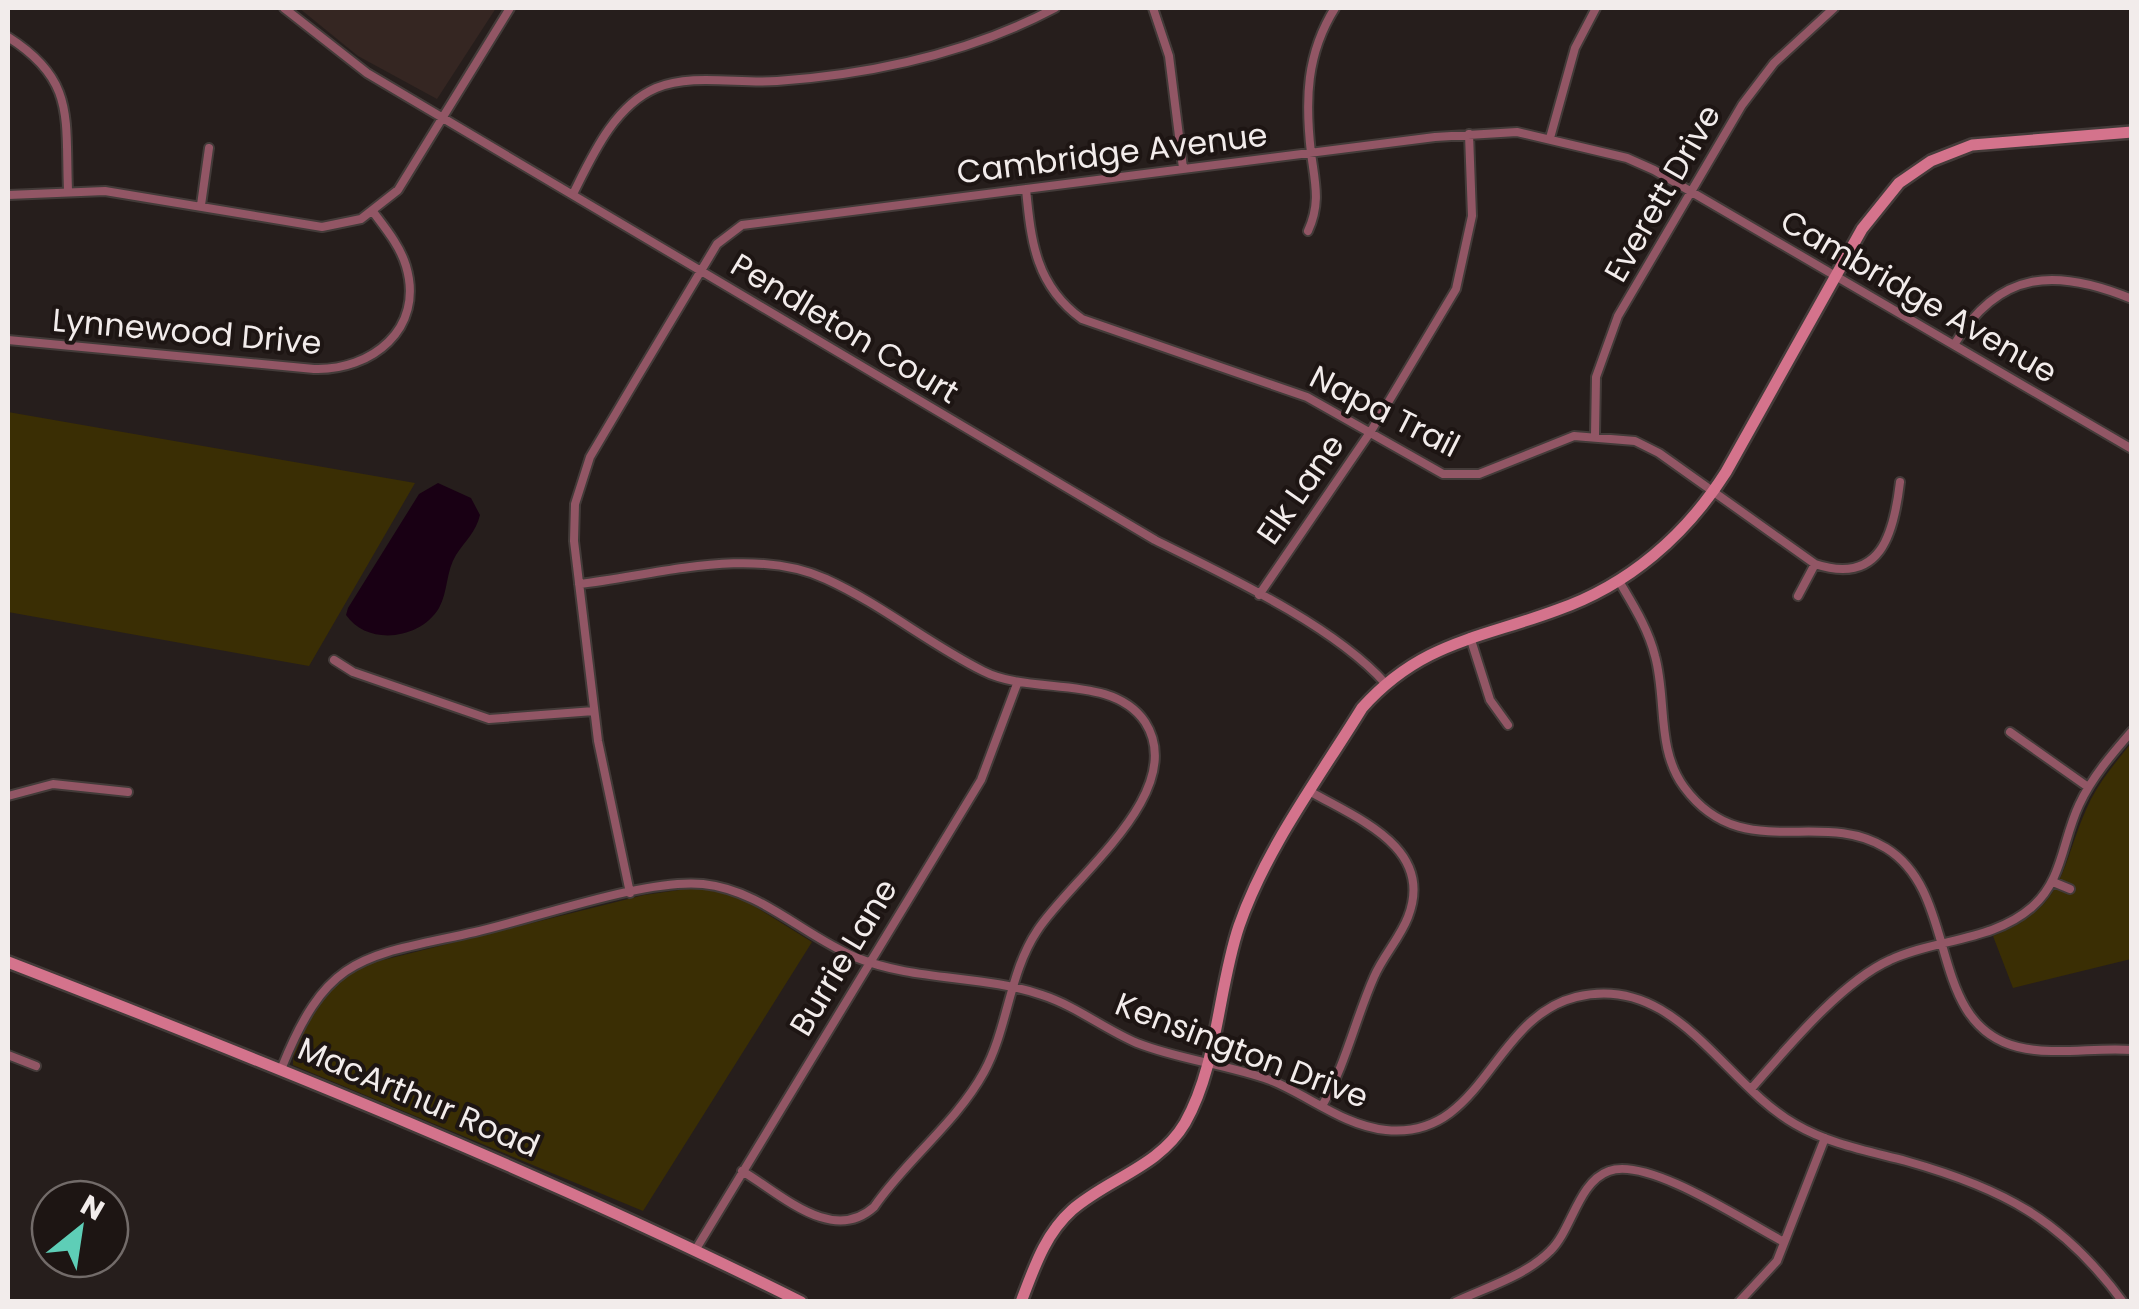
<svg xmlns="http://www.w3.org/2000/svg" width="2139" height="1309" font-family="Poppins,sans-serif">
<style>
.built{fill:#352622}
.green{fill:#3a2e04}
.water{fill:#190014}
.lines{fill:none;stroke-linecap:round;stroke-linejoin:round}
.street-casing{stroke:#433b39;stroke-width:12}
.secondary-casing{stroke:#433b39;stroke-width:16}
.street{stroke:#925665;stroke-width:8}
.secondary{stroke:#d4738c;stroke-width:11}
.labels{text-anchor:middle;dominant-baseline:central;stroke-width:8;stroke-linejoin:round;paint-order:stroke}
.street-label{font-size:32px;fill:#f2eceb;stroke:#1d1513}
</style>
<rect width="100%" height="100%" fill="#261e1c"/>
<path class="built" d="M299,8H496L437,99L358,56Z"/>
<path class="green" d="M8,412L415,483L309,666L8,612Z
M2131,743V959L2013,988L1993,936C2071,905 2059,864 2091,799C2102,778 2117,761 2131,743Z
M700,887L743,899L812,942L643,1211L293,1065C293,1021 333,980 371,963L644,895Z"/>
<path class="water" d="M438,483L471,498L480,515C476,532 465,541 456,555C446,571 448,592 439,608C420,640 367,646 346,615L348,608L419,494Z"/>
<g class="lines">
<g class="street-casing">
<path id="street" d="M284,8L367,73L1155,540C1225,575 1333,625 1385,683
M1153,8L1169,56L1183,168
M8,37C76,80 65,118 68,190
M1550,138L1575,48L1596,8
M1026,189C1031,242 1036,286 1082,319L1307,397L1443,474H1479L1574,436L1635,441L1659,453L1815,564C1881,586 1894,533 1900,482
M573,194C592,156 614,106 656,88C692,73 738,84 777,81C873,74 970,53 1055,8
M8,195L105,191L322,227L361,219L398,190L510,8
M201,205L209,148
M1308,231C1321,203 1315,183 1311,153C1305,100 1306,54 1335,8
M8,340L314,369C371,371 425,329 406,266C400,246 386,229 374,213
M1954,345C1999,269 2057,268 2132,299
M1595,435L1596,377L1618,316L1742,105L1774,63L1834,8
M1619,581C1633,605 1648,628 1655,656C1667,699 1656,749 1684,787C1742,866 1820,807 1886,848C1961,894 1925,1024 2018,1047C2054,1056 2095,1047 2132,1050
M579,584C657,575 752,545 826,579C881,604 929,644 983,671C1031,696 1112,673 1145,722C1190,792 1070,879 1037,931C1009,973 1008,1028 984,1072C956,1123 906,1160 874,1207C832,1245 780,1193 742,1171
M1259,595L1371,431L1456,289L1472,216L1469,134
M1798,596L1815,564
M1470,637L1490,700L1508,725
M334,660L353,672L489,719L594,711
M2010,732L2088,787
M1311,792C1358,819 1435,848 1408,917C1400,938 1383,956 1374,977C1355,1020 1346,1064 1322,1106
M8,796L53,784L128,792
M2053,882L2070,889
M630,893L598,741L574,541L575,504L590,457L635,381L717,244L742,225L1435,137L1517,132L1627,158L1654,170L2132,449
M8,1055L36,1066
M282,1067C328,953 363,957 475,932C536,918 647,878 703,884C761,890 804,936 855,957C916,982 981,974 1042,995C1076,1006 1104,1029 1137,1043C1180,1060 1226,1064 1270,1080C1308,1095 1344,1126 1386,1130C1484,1140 1491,1018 1576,997C1675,972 1722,1082 1795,1124C1829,1144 1868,1151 1906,1161C2002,1188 2062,1219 2123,1302
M1751,1089C1787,1048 1841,982 1890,960C1934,939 1994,941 2032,907C2063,880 2062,841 2079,805C2092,777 2112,754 2132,731
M696,1249L981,780L1017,684
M1455,1302C1487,1287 1525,1276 1550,1251C1572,1230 1578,1182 1609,1171C1648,1156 1747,1223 1784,1242
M1739,1302L1777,1261L1825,1138"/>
</g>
<g class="secondary-casing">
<path id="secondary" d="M8,962C276,1066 543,1173 801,1302
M1021,1302C1034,1268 1045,1234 1072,1210C1109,1178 1159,1167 1185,1123C1218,1065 1218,988 1239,926C1266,848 1319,778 1362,708C1421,642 1479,639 1557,610C1629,585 1686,535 1726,472L1862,229L1899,183L1931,161L1972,145L2132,132"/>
</g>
<use href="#street" class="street"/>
<use href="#secondary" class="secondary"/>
</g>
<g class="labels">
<g class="street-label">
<text transform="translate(1112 153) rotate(-7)">Cambridge Avenue</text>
<text transform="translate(1662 193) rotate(-60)">Everett Drive</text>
<text transform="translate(1919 296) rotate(30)">Cambridge Avenue</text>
<text transform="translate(845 328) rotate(31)">Pendleton Court</text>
<text transform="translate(187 331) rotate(5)">Lynnewood Drive</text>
<text transform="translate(1385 411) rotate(27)">Napa Trail</text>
<text transform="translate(1300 489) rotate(-55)">Elk Lane</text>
<text transform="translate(843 957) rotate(-59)">Burrie Lane</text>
<text transform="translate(1242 1050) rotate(21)">Kensington Drive</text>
<text transform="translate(419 1097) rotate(23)">MacArthur Road</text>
</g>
</g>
<rect width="2139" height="1309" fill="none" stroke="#f2eceb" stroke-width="20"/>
<g transform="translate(80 1229) rotate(30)"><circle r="48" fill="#1d1513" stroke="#726b69" stroke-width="2.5"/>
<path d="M0-8L18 38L0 25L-18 38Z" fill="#5eceb7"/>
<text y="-15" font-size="28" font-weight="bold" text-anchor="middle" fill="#f2eceb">N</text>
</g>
</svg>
